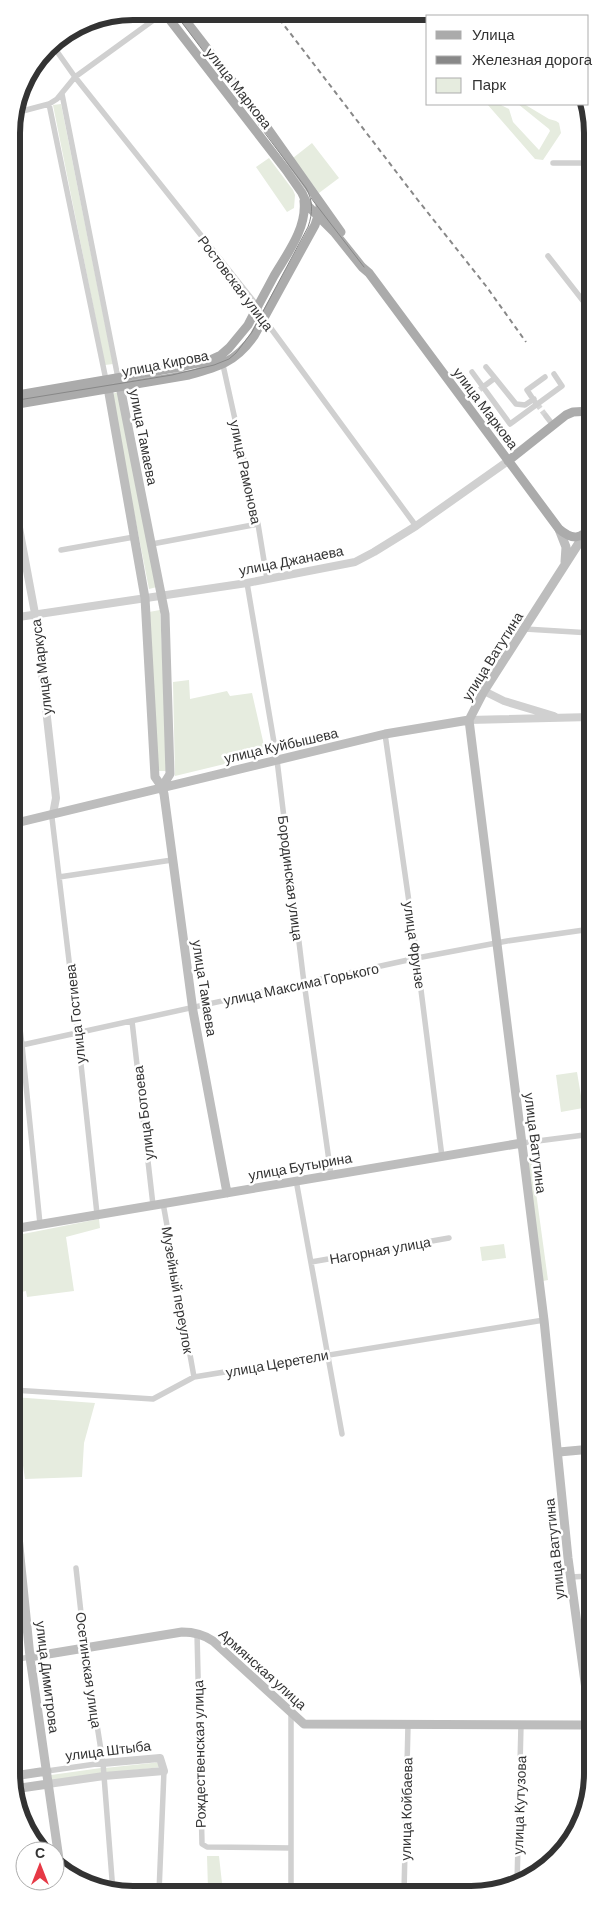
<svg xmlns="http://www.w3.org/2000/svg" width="604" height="1906" font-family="Barlow,sans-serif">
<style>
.green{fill:#e6ecdf}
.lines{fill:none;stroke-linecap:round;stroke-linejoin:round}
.minor-tunnel{stroke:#d6d6d6;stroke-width:5.5;stroke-dasharray:5.5 3;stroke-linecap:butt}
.minor{stroke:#d0d0d0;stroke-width:5.5}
.tertiary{stroke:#d0d0d0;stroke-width:8}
.secondary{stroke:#bdbdbd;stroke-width:9}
.primary{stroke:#ababab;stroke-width:9}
.tram{stroke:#888;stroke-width:1}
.rail{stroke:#888;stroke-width:2;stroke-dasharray:5 4;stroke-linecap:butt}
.labels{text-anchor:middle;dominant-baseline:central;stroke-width:5;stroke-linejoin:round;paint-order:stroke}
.street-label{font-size:14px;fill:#333;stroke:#fff}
.rim{fill:none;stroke:#333;stroke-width:6}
</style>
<rect width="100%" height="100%" fill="#fff"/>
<path class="green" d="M61,104L113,364L105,365L53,105Z
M487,104H499L509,109L513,122L539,150L550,131L549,129L518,104H524L549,119L556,121L559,123L561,133L543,160L535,159Z
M312,143L339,178L319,193L293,158Z
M269,158L293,190L295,195L294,208L287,212L256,167Z
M119,392L157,587L149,589L111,394Z
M160,610L168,771H157L149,612Z
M189,680L190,699L227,691L230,696L252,693L266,754L175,776L173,682Z
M577,1072L583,1108L561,1112L556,1075Z
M527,1159L532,1160V1163L548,1280L543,1281Z
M99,1219L100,1228L66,1237L74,1291L27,1297L26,1291L21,1292L19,1274H13V1236Z
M504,1244L506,1258L482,1261L480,1247Z
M13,1397L95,1403L84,1443L82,1477L25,1479Z
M161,1762L162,1767L105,1773V1768Z
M101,1768L102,1773L52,1780L51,1775Z
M207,1856H219L223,1892H202L208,1889Z"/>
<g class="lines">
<path class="minor-tunnel" d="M473,395L483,387
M537,404L546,416"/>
<path class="minor" d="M51,43L75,77L255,303L264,319L416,526
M62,94L118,378
M49,104L106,380
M15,113L49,104L57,99L75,77L166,11
M553,163H591
M548,256L591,311
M223,365L258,524L267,579
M486,367L495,378
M472,372L510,424L562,386L554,374
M483,387L495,378L516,404L525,405L534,399
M535,402L527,390L545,377
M546,416L553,425
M152,544L258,524
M579,544L591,552
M61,550L134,537
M12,561L25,558
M247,583L277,760L303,975L331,1175
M525,629L591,633
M585,717L591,875
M385,734L417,958L442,1157
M53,814L52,818L78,1036L97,1214
M59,877L172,860
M13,973L22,1045L40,1224
M132,1021L153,1205
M13,1047L417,958L507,941L591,929
M522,1143L592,1134
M296,1180L342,1434
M163,1203L194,1377
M311,1262L449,1238
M13,1390L153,1399L194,1377L544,1320
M588,1394L592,1414
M76,1568L85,1649L103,1763L113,1892
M570,1577L592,1576
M197,1633L202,1844L207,1847L291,1848
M13,1660L30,1657
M291,1712V1892
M47,1771L103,1763
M517,1884L521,1725
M159,1892L164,1771
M404,1892L408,1725"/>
<path class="tertiary" d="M12,490L36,619L56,798L53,814
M12,618L247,583L355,562L374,552L416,526L508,461
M484,691L504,701L554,716
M469,720L591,717
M48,1784L104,1776L164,1771L160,1758L103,1763"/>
<path class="secondary" d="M119,381L165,614L170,774L162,787
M107,382L145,598L155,777L162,787L164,794L193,1011L227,1193
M559,529L566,547L565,562
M584,535L484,691L469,720L544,1320L568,1558L587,1697L588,1799
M12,824L385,734L469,720
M13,1229L522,1143
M559,1452L592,1449
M13,1486L30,1657L60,1866
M30,1657L182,1632C194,1632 203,1634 213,1641L304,1724L588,1725
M14,1776L47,1771
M14,1789L48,1784"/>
<path class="primary" d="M163,11L286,170L302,193L308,206L334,232L362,267L369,273L559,529C572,540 581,540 591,526
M179,12L254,109L341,232
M12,396L180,367L210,360L221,355L229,348L248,325C256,309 265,293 274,276C287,254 307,228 304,201
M12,405L189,375C218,367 236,362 254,336L315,225L320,210V204
M508,461L566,415L573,412L591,411"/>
<path class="tram" d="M311,198L364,267
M12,401L172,375L214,365L229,359L236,353L252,332L308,227C313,213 313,200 306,188L174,12"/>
<path class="rail" d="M274,12L417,199L486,286L526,342
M491,14L496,16"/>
</g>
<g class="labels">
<g class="street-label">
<text transform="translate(239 88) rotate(52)">улица Маркова</text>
<text transform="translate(236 283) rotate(53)">Ростовская улица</text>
<text transform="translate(165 363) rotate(-11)">улица Кирова</text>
<text transform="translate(486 408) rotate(53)">улица Маркова</text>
<text transform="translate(144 437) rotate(79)">улица Тамаева</text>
<text transform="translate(246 472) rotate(78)">улица Рамонова</text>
<text transform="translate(291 560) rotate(-11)">улица Джанаева</text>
<text transform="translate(492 656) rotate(-58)">улица Ватутина</text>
<text transform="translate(41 667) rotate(-97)">улица Маркуса</text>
<text transform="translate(281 745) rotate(-13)">улица Куйбышева</text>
<text transform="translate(291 878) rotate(83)">Бородинская улица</text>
<text transform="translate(415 945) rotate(82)">улица Фрунзе</text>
<text transform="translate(301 984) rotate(-12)">улица Максима Горького</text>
<text transform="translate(205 988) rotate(81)">улица Тамаева</text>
<text transform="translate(75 1014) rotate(-96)">улица Гостиева</text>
<text transform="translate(143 1113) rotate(-97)">улица Ботоева</text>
<text transform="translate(536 1143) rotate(83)">улица Ватутина</text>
<text transform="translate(300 1166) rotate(-10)">улица Бутырина</text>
<text transform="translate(380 1250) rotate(-10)">Нагорная улица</text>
<text transform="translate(178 1290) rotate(80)">Музейный переулок</text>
<text transform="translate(277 1363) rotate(-10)">улица Церетели</text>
<text transform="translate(554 1549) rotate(-96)">улица Ватутина</text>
<text transform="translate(263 1669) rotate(42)">Армянская улица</text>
<text transform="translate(89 1670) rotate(82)">Осетинская улица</text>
<text transform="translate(48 1677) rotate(83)">улица Димитрова</text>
<text transform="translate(108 1750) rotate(-7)">улица Штыба</text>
<text transform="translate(199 1754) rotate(-91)">Рождественская улица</text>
<text transform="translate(519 1805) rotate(-88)">улица Кутузова</text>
<text transform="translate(406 1809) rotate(-89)">улица Койбаева</text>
</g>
</g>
<path d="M0 0H604V1906H0ZM133 20H471A113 113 0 0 1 584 133V1773A113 113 0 0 1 471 1886H133A113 113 0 0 1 20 1773V133A113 113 0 0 1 133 20Z" fill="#fff" fill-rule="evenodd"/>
<path class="rim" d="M133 20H471A113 113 0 0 1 584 133V1773A113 113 0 0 1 471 1886H133A113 113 0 0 1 20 1773V133A113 113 0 0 1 133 20Z"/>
<rect x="426" y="15" width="162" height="90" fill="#ffffff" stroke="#adadad"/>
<rect x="436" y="31" width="25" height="8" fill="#ababab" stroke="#adadad"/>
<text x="472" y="40" font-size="15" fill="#333333">Улица</text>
<rect x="436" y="56" width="25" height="8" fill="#888888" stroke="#adadad"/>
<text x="472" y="65" font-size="15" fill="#333333">Железная дорога</text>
<rect x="436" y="78" width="25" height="15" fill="#e6ecdf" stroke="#adadad"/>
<text x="472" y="90" font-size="15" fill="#333333">Парк</text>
<g transform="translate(40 1866)"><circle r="24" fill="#ffffff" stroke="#adadad"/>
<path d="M0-4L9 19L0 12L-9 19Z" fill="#e63946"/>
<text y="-8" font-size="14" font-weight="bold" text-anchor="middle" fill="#333333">С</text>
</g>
</svg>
